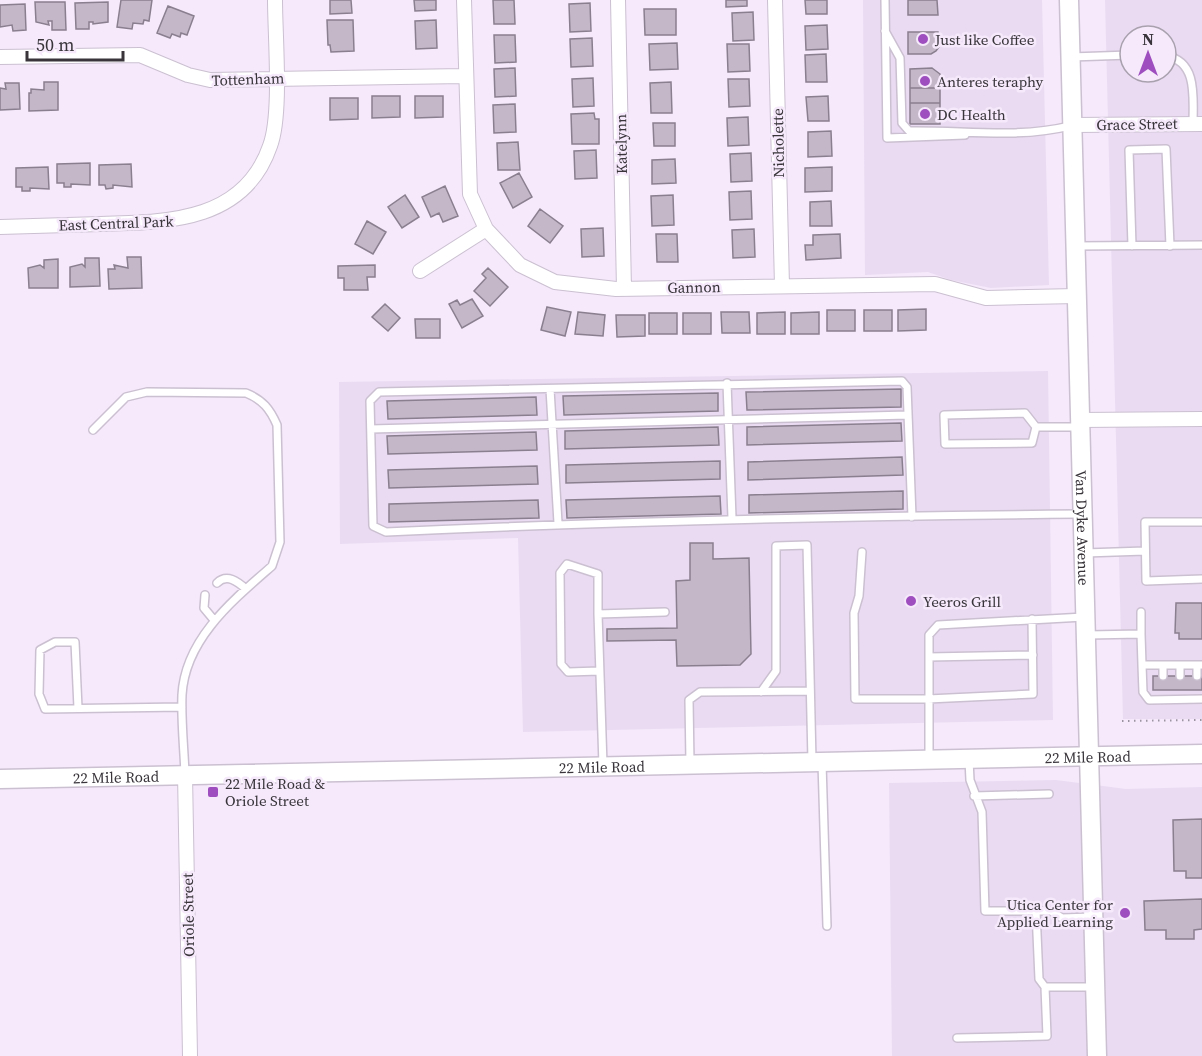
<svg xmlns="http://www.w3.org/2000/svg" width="1202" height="1056" font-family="'Source Serif 4',serif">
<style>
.built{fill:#eadbf2;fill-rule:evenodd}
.building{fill:#c3b7c8;stroke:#8a7f8f;stroke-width:1.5}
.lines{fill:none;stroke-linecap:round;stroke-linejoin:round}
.lane-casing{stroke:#cbc0d1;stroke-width:10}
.street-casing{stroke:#cbc0d1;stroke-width:16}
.secondary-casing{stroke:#cbc0d1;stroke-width:21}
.path{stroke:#9c94a0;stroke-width:2;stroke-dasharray:1.5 4.5;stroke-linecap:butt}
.lane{stroke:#fff;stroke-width:7}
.street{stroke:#fff;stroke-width:14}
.secondary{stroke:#fff;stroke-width:18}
.poi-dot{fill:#9e4ebe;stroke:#f5e9fb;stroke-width:2}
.labels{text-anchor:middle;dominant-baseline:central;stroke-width:5;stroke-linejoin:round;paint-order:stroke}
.poi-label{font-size:15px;fill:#38343a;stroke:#f5e9fb;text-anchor:start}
.street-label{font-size:15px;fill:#38343a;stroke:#f5e9fb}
</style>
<rect width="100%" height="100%" fill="#f5e9fb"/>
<path class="built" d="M863,0H1042L1049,285L991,288L951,280L928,272L865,275Z
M1105,0H1202V719H1123ZM1130,36H1166V72H1130Z
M1048,371L1053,720L523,732L518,538L340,544L339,382Z
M1056,780L1126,789L1202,787V1056H892L889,783Z"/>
<path class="building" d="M121,0H152L149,21L144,20L143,24L133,23L132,29L117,27Z
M330,0H351L352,13L330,14Z
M414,0H436V10L415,11Z
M493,0H514L515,24H494Z
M726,0H747V6L726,7Z
M805,0H827V14H806Z
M908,0H937L938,15H908Z
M35,2H65L66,30H52V21H48L49,25L36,22Z
M108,2V22L93,24V22H89V29H76L75,3Z
M590,3L591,31L570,32L569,4Z
M25,4L26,30L13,31L12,25L0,27V5Z
M168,6L194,16L187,35L181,33L180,37L172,34L170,38L157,33Z
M644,9H676V35H645Z
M753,12L754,40L733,41L732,13Z
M327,20H353L354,51L331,52L330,45H328Z
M436,20L437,48L416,49L415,21Z
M827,25L828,49L806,50L805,26Z
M908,32H938L939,47L936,51L931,54H908Z
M494,35H515L516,62L495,63Z
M592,38L593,66L571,67L570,39Z
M677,43L678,69L650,70L649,44Z
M727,44H749L750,71L728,72Z
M826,54L827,82H806L805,55Z
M515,68L516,96L495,97L494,69Z
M932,68L940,74V88H910V69Z
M593,78L594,106L573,107L572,79Z
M728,79H749L750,106L729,107Z
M44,82H58V110L29,111V93H31V89L44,90Z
M671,82L672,113H651L650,83Z
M5,83H19L20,109L0,110V88L6,89Z
M910,88H940V103H910Z
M372,96H400V117L372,118Z
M415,96H443V117L415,118Z
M828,96L829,121H808L806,97Z
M330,98H358V119L330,120Z
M910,103H940V124H910Z
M515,104L516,132L494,133L493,105Z
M594,113L595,119H599V144H572L571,114Z
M748,117L749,145L728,146L727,118Z
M653,123H675V146H654Z
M831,131L832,156L808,157V132Z
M518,142L520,170H498L497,143Z
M596,150L597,178L575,179L574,151Z
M751,153L752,181L731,182L730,154Z
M675,159L676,183L652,184V160Z
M90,163V185L71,184V187H64V183H57V164Z
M131,164L132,187L113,185V188L106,189L105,185H99V165Z
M48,167L49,189L30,188V191H22V187H16V168Z
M832,167V191L805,192V168Z
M519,173L532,197L513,208L500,183Z
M445,186L458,216L443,222L439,213L431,217L422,197Z
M751,191L752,219L730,220L729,192Z
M405,195L419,217L402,228L388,207Z
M673,195L674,225L652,226L651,196Z
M831,201L832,226H810V202Z
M540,209L563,226L550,243L528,226Z
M367,221L386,232L373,254L355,244Z
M603,228L604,256L582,257L581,229Z
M754,229L755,257L733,258L732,230Z
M656,234H677L678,262H657Z
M840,234L841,258L806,260L805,245H813V235Z
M127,257H141L142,288L109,289L108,269H115L114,265L128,268Z
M85,258H99L100,286L70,287V267L82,264L85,267Z
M58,259V288H29L28,268L40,265L44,268V260Z
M375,265V277H367L368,290H344V278H338V266Z
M488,268L508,287L490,306L474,291L486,278L482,274Z
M472,299L483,316L462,328L449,304L457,300L460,305Z
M385,304L400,318L388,331L372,317Z
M547,307L571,312L565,336L541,330Z
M926,309V330L898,331V310Z
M827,310H855V331H827Z
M864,310H892V331H864Z
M578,312L605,315L603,336L575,334Z
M721,312H749L750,333H722Z
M785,312V334H757V313Z
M819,312V334H791V313Z
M649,313H677V334H649Z
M683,313H711V334H683Z
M616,315H645V336L617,337Z
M415,319H440V338H416Z
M901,389V407L747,410L746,392Z
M718,393V411L564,415L563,396Z
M536,397L537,415L388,419L387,401Z
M901,423L902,441L747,445V427Z
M718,427L719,445L565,449V431Z
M536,432L537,450L388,454L387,436Z
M902,457L903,475L748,480V462Z
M720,461V479L566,483V465Z
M537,466L538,484L389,488L388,470Z
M903,491V509L749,513V495Z
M720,496L721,514L567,518L566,500Z
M538,500L539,518L389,522V504Z
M690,543H713V559L749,558L751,654L740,665L677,666L676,640L607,641V629L677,628L676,581L690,580Z
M1176,603H1202V639H1179V633H1175Z
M1153,676H1202V690H1153Z
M1202,819V878H1186V871H1174L1173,820Z
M1202,899V929L1194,930V939H1166V930H1145L1144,901Z"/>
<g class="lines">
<g class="lane-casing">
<path id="lane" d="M885,0L887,138L965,135
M885,31L900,58L902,123L909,131C964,130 1016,139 1070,126
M1166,56C1198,61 1193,98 1193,124
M1071,57L1130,55
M1076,246L1202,245
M1132,246L1129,150L1166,149L1170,246
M727,383L732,518
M550,389L558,523
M1025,413L1036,427L1032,443L945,444L944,415Z
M1036,427H1079
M371,429L908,415
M93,430L126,397L147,392L246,393C263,400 270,409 277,425L280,542L272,566C233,600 185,639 182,695C181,721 184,748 185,774
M912,517L907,387L902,381L379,392L370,401L373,526L386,532C618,521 850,516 1081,514
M1202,522H1145L1146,581L1202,579
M862,552L859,596L854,613L855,699H928L1033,694L1032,619
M1085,553L1145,551
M217,583C227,573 238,582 246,589
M205,595L204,608L214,620
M1141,612V634
M598,614V574L567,564L560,573L561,664L568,672L599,671
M1088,635L1141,634L1142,665H1202
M929,657L1033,655
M1142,665L1143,692L1149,700L1202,699
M1163,665V676
M1180,665V676
M1197,665V676
M761,692L776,671V546L807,545L812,761
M78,708L75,642H55L40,650L39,694L45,709L182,707
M929,758V635L938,625L1084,617
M969,760L970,780L982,812L985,911H1036
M690,763L689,700L700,692L810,691
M822,763L827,926
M603,765L598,614L665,612
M974,796L1049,794
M1091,917L1062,918L1051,911H1036L1039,979L1045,987H1094
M957,1038L1047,1036L1045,987"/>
</g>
<g class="street-casing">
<path id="street" d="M464,0L470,194L486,229L520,265L555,282L616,289L935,284L986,298L1077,296
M618,0L624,289
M775,0L782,286
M0,57L140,55L188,75L210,80L465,76
M1073,125L1202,124
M0,227C34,226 67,225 101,224C167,222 244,222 270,146C282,114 275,37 275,0
M420,271L486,229
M1079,420L1202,419
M185,774L190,1056"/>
</g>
<g class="secondary-casing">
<g id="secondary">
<path id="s1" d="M1069,0L1097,1056"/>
<path id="s2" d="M0,779L1202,754"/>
</g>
</g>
<path class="path" d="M1122,721L1202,720"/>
<use href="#lane" class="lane"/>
<use href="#street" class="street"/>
<use href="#secondary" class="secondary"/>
</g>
<g class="poi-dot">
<circle cx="923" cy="39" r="6"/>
<circle cx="925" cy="81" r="6"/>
<circle cx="925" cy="114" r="6"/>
<circle cx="911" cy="601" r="6"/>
<rect x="207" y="786" width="12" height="12" rx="3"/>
<circle cx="1125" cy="913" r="6"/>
</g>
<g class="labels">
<g class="poi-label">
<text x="935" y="39">Just like Coffee</text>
<text x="937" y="81">Anteres teraphy</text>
<text x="937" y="114">DC Health</text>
<text x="923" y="601">Yeeros Grill</text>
<text x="225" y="783">22 Mile Road &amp;<tspan x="225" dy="17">Oriole Street</tspan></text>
<text x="1113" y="904" text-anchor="end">Utica Center for<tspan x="1113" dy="17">Applied Learning</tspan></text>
</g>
<g class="street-label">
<text transform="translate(248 79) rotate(-2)">Tottenham</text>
<text transform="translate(1137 124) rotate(-1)">Grace Street</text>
<text transform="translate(778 143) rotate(-91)">Nicholette</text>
<text transform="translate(621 144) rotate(-91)">Katelynn</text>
<text transform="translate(116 223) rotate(-2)">East Central Park</text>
<text transform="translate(694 287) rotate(-1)">Gannon</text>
<text stroke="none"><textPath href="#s1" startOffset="528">Van Dyke Avenue</textPath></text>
<text stroke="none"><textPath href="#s2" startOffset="1088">22 Mile Road</textPath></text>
<text stroke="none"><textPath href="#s2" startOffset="602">22 Mile Road</textPath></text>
<text stroke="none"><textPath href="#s2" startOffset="116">22 Mile Road</textPath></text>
<text transform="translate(188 915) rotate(-91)">Oriole Street</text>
</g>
</g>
<g transform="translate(1148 54)"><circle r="28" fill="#f5e9fb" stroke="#a9a1ae" stroke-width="1.5"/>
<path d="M0-4.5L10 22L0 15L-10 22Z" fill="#9e4ebe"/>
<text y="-9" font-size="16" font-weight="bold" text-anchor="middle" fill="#38343a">N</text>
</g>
<path d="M27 51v9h96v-9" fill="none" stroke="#38343a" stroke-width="3"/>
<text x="36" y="51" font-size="18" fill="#38343a" stroke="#f5e9fb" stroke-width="4.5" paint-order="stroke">50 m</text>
</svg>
